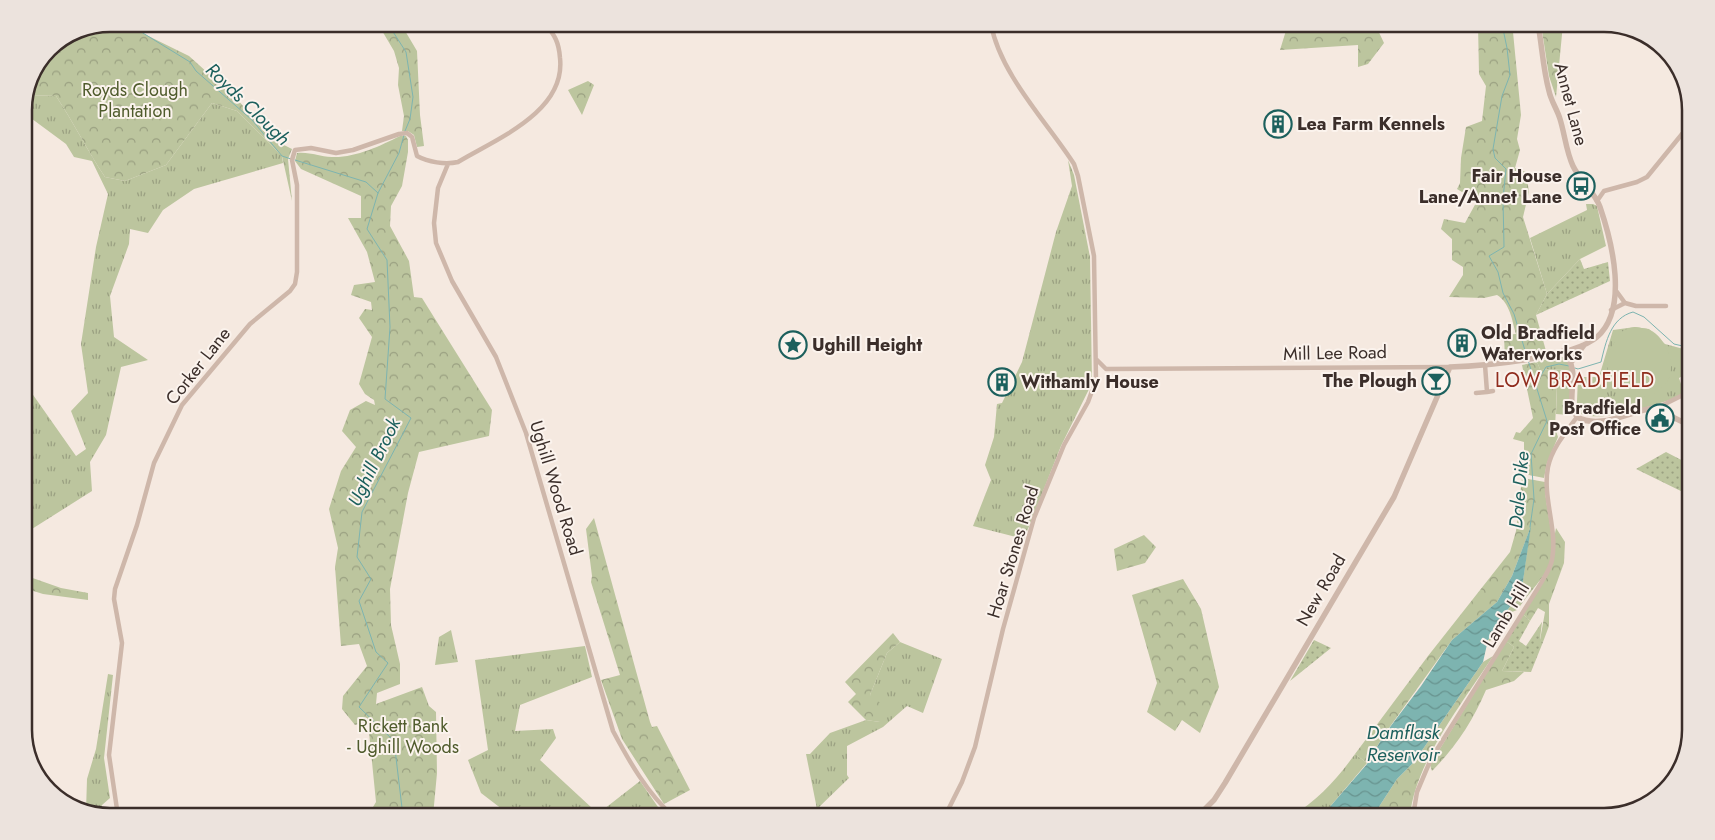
<svg xmlns="http://www.w3.org/2000/svg" width="1715" height="840" font-family="Jost,sans-serif">
<style>
.grass{fill:url(#grass-tufts)}
.forest{fill:url(#forest-crowns)}
.garden{fill:url(#garden-dots)}
.pitch{fill:#bcc59e}
.water{fill:url(#water-waves)}
.lines{fill:none;stroke-linecap:round;stroke-linejoin:round}
.stream{stroke:#7db4b0;stroke-width:1}
.minor{stroke:#ceb7aa;stroke-width:4.5}
.tertiary{stroke:#ceb7aa;stroke-width:5.5}
.labels{text-anchor:middle;dominant-baseline:central;stroke-width:4;stroke-linejoin:round;paint-order:stroke}
.park-label{font-size:18px;fill:#4f5b2c;stroke:#fbf3ed}
.street-label{font-size:18px;fill:#3b2e2a;stroke:#fbf3ed}
.poi-label{font-size:18px;font-weight:bold;fill:#3b2e2a;stroke:#fbf3ed;text-anchor:start}
.water-label{font-size:19px;font-style:italic;fill:#1c605d;stroke:#fbf3ed}
.quarter-label{font-size:20px;letter-spacing:1px;fill:#902d1e;stroke:#fbf3ed}
.rim{fill:none;stroke:#3b2e2a;stroke-width:2.5}
</style>
<defs>
<pattern id="grass-tufts" width="24" height="20" patternUnits="userSpaceOnUse" patternTransform="scale(1.25)"><rect width="24" height="20" fill="#bcc59e"/><path d="M3 7l-1-3M5 7V3M7 7l1-3M15 17l-1-3M17 17v-4M19 17l1-3" fill="none" stroke="#9aa081"/></pattern>
<pattern id="forest-crowns" width="20" height="18" patternUnits="userSpaceOnUse" patternTransform="scale(1.25)"><rect width="20" height="18" fill="#bcc59e"/><path d="M2 6a3 3 0 1 1 6 0M12 15a3 3 0 1 1 6 0" fill="none" stroke="#9aa081"/></pattern>
<pattern id="garden-dots" width="8" height="8" patternUnits="userSpaceOnUse" patternTransform="scale(1.25)"><rect width="8" height="8" fill="#bcc59e"/><path d="M2 2h.1M6 6h.1" fill="none" stroke="#9aa081" stroke-width="1.8" stroke-linecap="round"/></pattern>
<pattern id="water-waves" width="16" height="10" patternUnits="userSpaceOnUse" patternTransform="scale(1.25)"><rect width="16" height="10" fill="#7db4b0"/><path d="M0 5q4-4 8 0t8 0" fill="none" stroke="#68938f"/></pattern>
</defs>
<rect width="100%" height="100%" fill="#f5e9e0"/>
<path class="grass" d="M28,95L56,96C74,123 87,150 105,177L125,181L166,165L212,103L237,111L282,156L283,163L194,189L163,210L148,233L130,229L129,244L110,296L114,337L148,360L121,367L106,435L90,462L92,491L24,534V382L76,456L86,449L71,411L88,393L81,344L96,247L108,194L92,161L74,157L66,144L24,113V105Z
M1068,160L1074,175L1090,257L1092,383L1061,446L1024,539L973,526L991,480L985,465L994,437L997,404L1002,403L1022,362L1056,232L1072,186Z
M1586,204H1593L1597,206L1606,246L1580,259L1547,294L1530,238L1587,210Z
M1635,327L1649,329L1665,344L1691,351V371L1679,378L1684,393L1680,397C1654,404 1607,423 1581,414L1577,409V401H1604V377H1599L1613,330Z
M1558,356L1566,358L1571,366L1570,415L1556,414L1557,385L1567,376L1566,370L1540,369L1537,362Z
M451,630L458,662L435,665L439,637Z
M900,642L942,659L923,713L907,706L883,727L847,746V775L849,778L817,809L806,754H810L830,733L866,720L880,722L870,695L887,653Z
M585,646L592,677L520,705L515,731L553,729L556,738L540,760L592,808L583,816H511L481,793L468,760L488,750L475,660Z
M108,674L113,675L104,758L110,798L102,805L100,814L86,811L87,779L96,749Z
M1355,754L1367,763L1328,809L1314,816H1292C1318,800 1337,779 1355,754Z
M640,781L658,807L668,816H595Z"/>
<path class="forest" d="M110,24H124L189,56L238,100L270,138L292,149L288,159L292,201L282,156L237,111L212,103L166,165L125,181L105,177C87,150 74,123 56,96L28,95L49,49L77,30Z
M378,24H401L417,51L420,115L424,146L417,147L414,135L408,131H402L404,116L398,85L399,68L394,51Z
M1288,24H1375L1384,43L1368,64L1358,67V45L1280,50Z
M1478,24H1511L1513,32L1521,115L1517,139L1520,150L1515,168L1526,172L1529,192L1523,217L1547,294L1536,315L1546,351L1505,361L1504,335L1516,334C1512,320 1510,303 1497,295L1484,298L1449,297L1463,275V267L1452,260V239L1441,229L1444,219L1465,223L1477,201L1457,189L1460,183L1461,158L1466,127L1482,121L1486,86L1479,74Z
M1541,24H1563L1556,97L1549,76Z
M588,81L594,85L582,115L568,90Z
M400,136H406L408,140V152L402,186L391,206L390,226L409,261L414,297L422,298L492,410L489,436L419,452L408,493L390,589L391,625L400,664V684L377,693L376,704L422,687L429,706L436,712L437,773L433,816H372L373,807L376,802L368,722L355,725L342,709L343,696L367,666L359,644L341,646L335,567L338,548L329,509L341,471L356,447L342,431L350,410L366,401L375,405L374,400L365,394L359,384L372,337L359,318L365,309L372,310L371,302L351,295L354,285L375,282L367,252L348,218H361V196L301,169L295,161L297,153C312,152 319,157 332,157C355,158 380,146 400,136Z
M1537,362L1540,369L1566,370L1567,376L1557,385L1555,428L1558,437L1547,463L1544,478L1524,474V442L1513,439L1516,432L1520,433L1533,418L1522,365Z
M1522,478L1545,482C1544,505 1557,542 1551,563C1548,572 1524,600 1517,610L1512,612L1490,641L1488,640L1522,588L1530,529L1512,576L1497,602L1452,640L1384,735L1367,763L1355,754L1428,656L1510,552L1516,531Z
M594,518L650,722L652,727L657,726L690,790L664,804L622,739L601,680L620,675L591,582L592,576L586,529Z
M1556,528L1565,542L1564,563L1549,604V626L1543,642L1540,640L1545,612L1538,608L1530,621L1523,614L1547,576Z
M1144,535L1156,547L1145,563L1117,571L1114,549Z
M24,575L61,588L88,593V600L43,594L24,588Z
M1183,579L1201,609L1219,687L1200,733L1182,720L1175,731L1147,712L1157,683L1132,595Z
M893,633L900,642L887,653L870,695L883,705L880,722L866,720L848,702L856,694L845,682Z
M1506,641L1514,647L1502,671L1524,672L1514,681L1486,690C1473,721 1455,748 1432,771L1430,765Z
M1493,656C1464,701 1415,762 1410,816H1373L1397,779L1414,762L1483,662Z"/>
<path class="garden" d="M1580,259L1584,269L1608,262L1610,281L1536,315L1547,294Z
M1666,452L1691,465V496L1636,469Z
M1523,614L1530,621L1519,641L1526,646L1542,622L1540,639L1543,642L1531,672L1502,671L1514,647L1506,641Z
M1314,640L1331,648L1290,681Z"/>
<path class="pitch" d="M1635,327C1640,328 1646,328 1650,330C1665,337 1677,364 1668,380C1643,419 1590,385 1613,345C1619,333 1622,329 1635,327Z
M1578,377H1604V401H1577Z"/>
<path class="water" d="M1531,526L1522,588L1488,640L1483,662L1414,762L1397,779L1373,816H1314L1328,809L1367,764L1384,735L1421,686L1452,640L1497,602L1512,576Z"/>
<g class="lines">
<path class="stream" d="M107,24L138,30L190,62L196,71L252,120L282,156L291,159
M388,24L406,52L413,97L410,119L405,131
M1502,24L1507,48L1510,75L1502,96L1493,149L1495,158L1506,169L1503,199L1504,247L1489,256L1498,272L1503,293L1514,314L1527,357
M295,160L366,182L378,193
M1528,360L1547,421L1531,454L1534,499L1530,527
M1575,368L1578,369L1601,362C1606,341 1611,318 1633,312L1644,317L1674,344L1691,348
M1537,382L1546,367L1559,364L1569,366
M403,816L394,741L359,707L388,663L376,652L359,601L371,579L357,557L362,512L411,418L385,399L390,327L387,260L367,229L378,193L399,153L404,135"/>
<path class="minor" d="M551,31L561,24
M448,164L438,188L434,223L436,243L452,281L496,357L526,433L613,731C629,761 647,793 673,816
M1597,201L1604,191L1637,182L1647,177L1691,123
M1617,292L1625,303
M1611,310L1625,303L1636,306H1666
M1097,360L1106,369L1450,367
M1485,365L1487,392L1493,391
M1476,393L1487,392
M1657,408L1691,391
M118,816L109,755L122,643L114,599L115,589L137,525L154,463L182,405L250,324L290,291L295,284L297,272V185L292,160L295,150L311,148L336,153L353,150L399,134L407,133L412,137L417,156C428,162 445,165 458,162C496,139 566,112 560,58C559,43 555,35 545,24
M945,816L962,782L975,747L1003,629L1034,518L1064,445L1088,402L1096,380L1094,256L1078,176L1074,164C1047,122 1000,74 991,24
M1413,816L1417,792L1431,759L1538,588C1543,579 1550,570 1552,560C1558,529 1542,498 1548,467C1552,448 1566,432 1577,417"/>
<path class="tertiary" d="M1563,351C1584,374 1563,397 1577,417C1600,430 1630,411 1654,408L1691,426
M1572,361L1584,345
M1198,816L1214,800L1225,783L1394,497L1450,367C1483,366 1573,358 1597,337C1629,309 1612,242 1600,207C1595,192 1580,181 1573,166C1566,151 1565,135 1560,119C1557,109 1551,101 1549,91C1543,69 1542,46 1538,24"/>
</g>
<defs>
<g id="building-ring" transform="scale(1.4375)"><circle r="9.5" fill="#fbf3ed" stroke="#1c605d" stroke-width="1.5"/><path d="M-4-6H4V6H1V3H-1V6H-4ZM-2.5-4.3h1.7v1.8h-1.7ZM.8-4.3h1.7v1.8H.8ZM-2.5-1h1.7V.8h-1.7ZM.8-1h1.7V.8H.8Z" fill="#1c605d"/></g>
<g id="bus-ring" transform="scale(1.4375)"><circle r="9.5" fill="#fbf3ed" stroke="#1c605d" stroke-width="1.5"/><path d="M-5-6H5V4H4V6H2V4H-2V6H-4V4H-5ZM-3.5-4V0h7V-4ZM-3.5 1.2v1.5H-2V1.2ZM2 1.2v1.5H3.5V1.2Z" fill="#1c605d"/></g>
<g id="sight-ring" transform="scale(1.4375)"><circle r="9.5" fill="#fbf3ed" stroke="#1c605d" stroke-width="1.5"/><path d="M0-6L1.8-2.2L6-1.7L2.9 1.2L3.7 5.4L0 3.3L-3.7 5.4L-2.9 1.2L-6-1.7L-1.8-2.2Z" fill="#1c605d"/></g>
<g id="bar-ring" transform="scale(1.4375)"><circle r="9.5" fill="#fbf3ed" stroke="#1c605d" stroke-width="1.5"/><path d="M-6-5H6L.8 .8V4.5H3.5V6h-7V4.5H-.8V.8Z" fill="#1c605d"/></g>
<g id="civic-ring" transform="scale(1.4375)"><circle r="9.5" fill="#fbf3ed" stroke="#1c605d" stroke-width="1.5"/><path d="M-.6-6.5H3V-4.5H.6V-3L4-1V1h2V6H-6V1h2V-1L-.6-3ZM-1.2 2.5V6h2.4V2.5Z" fill="#1c605d"/></g>
</defs>
<g fill-rule="evenodd">
<use href="#building-ring" x="1278" y="124"/>
<use href="#bus-ring" x="1581" y="186"/>
<use href="#building-ring" x="1462" y="343"/>
<use href="#sight-ring" x="793" y="345"/>
<use href="#bar-ring" x="1436" y="381"/>
<use href="#building-ring" x="1002" y="382"/>
<use href="#civic-ring" x="1660" y="418"/>
</g>
<g class="labels">
<g class="park-label">
<text x="135" y="90">Royds Clough<tspan x="135" dy="21">Plantation</tspan></text>
<text x="403" y="726">Rickett Bank<tspan x="403" dy="21">- Ughill Woods</tspan></text>
</g>
<g class="street-label">
<text transform="translate(1571 104) rotate(75)">Annet Lane</text>
<text transform="translate(1335 353) rotate(-1)">Mill Lee Road</text>
<text transform="translate(198 366) rotate(-52)">Corker Lane</text>
<text transform="translate(556 488) rotate(73)">Ughill Wood Road</text>
<text transform="translate(1013 552) rotate(-73)">Hoar Stones Road</text>
<text transform="translate(1321 590) rotate(-60)">New Road</text>
<text transform="translate(1506 615) rotate(-59)">Lamb Hill</text>
</g>
<g class="poi-label">
<text x="1297" y="124">Lea Farm Kennels</text>
<text x="1562" y="176" text-anchor="end">Fair House<tspan x="1562" dy="21">Lane/Annet Lane</tspan></text>
<text x="1481" y="333">Old Bradfield<tspan x="1481" dy="21">Waterworks</tspan></text>
<text x="812" y="345">Ughill Height</text>
<text x="1417" y="381" text-anchor="end">The Plough</text>
<text x="1021" y="382">Withamly House</text>
<text x="1641" y="408" text-anchor="end">Bradfield<tspan x="1641" dy="21">Post Office</tspan></text>
</g>
<g class="water-label">
<text transform="translate(248 104) rotate(44)">Royds Clough</text>
<text transform="translate(374 462) rotate(-64)">Ughill Brook</text>
<text transform="translate(1519 490) rotate(-85)">Dale Dike</text>
<text x="1403" y="732">Damflask<tspan x="1403" dy="22">Reservoir</tspan></text>
</g>
<g class="quarter-label">
<text x="1575" y="380">LOW BRADFIELD</text>
</g>
</g>
<path d="M0 0H1715V840H0ZM110 32H1604A78 78 0 0 1 1682 110V730A78 78 0 0 1 1604 808H110A78 78 0 0 1 32 730V110A78 78 0 0 1 110 32Z" fill="#ece3dd" fill-rule="evenodd"/>
<path class="rim" d="M110 32H1604A78 78 0 0 1 1682 110V730A78 78 0 0 1 1604 808H110A78 78 0 0 1 32 730V110A78 78 0 0 1 110 32Z"/>
</svg>
